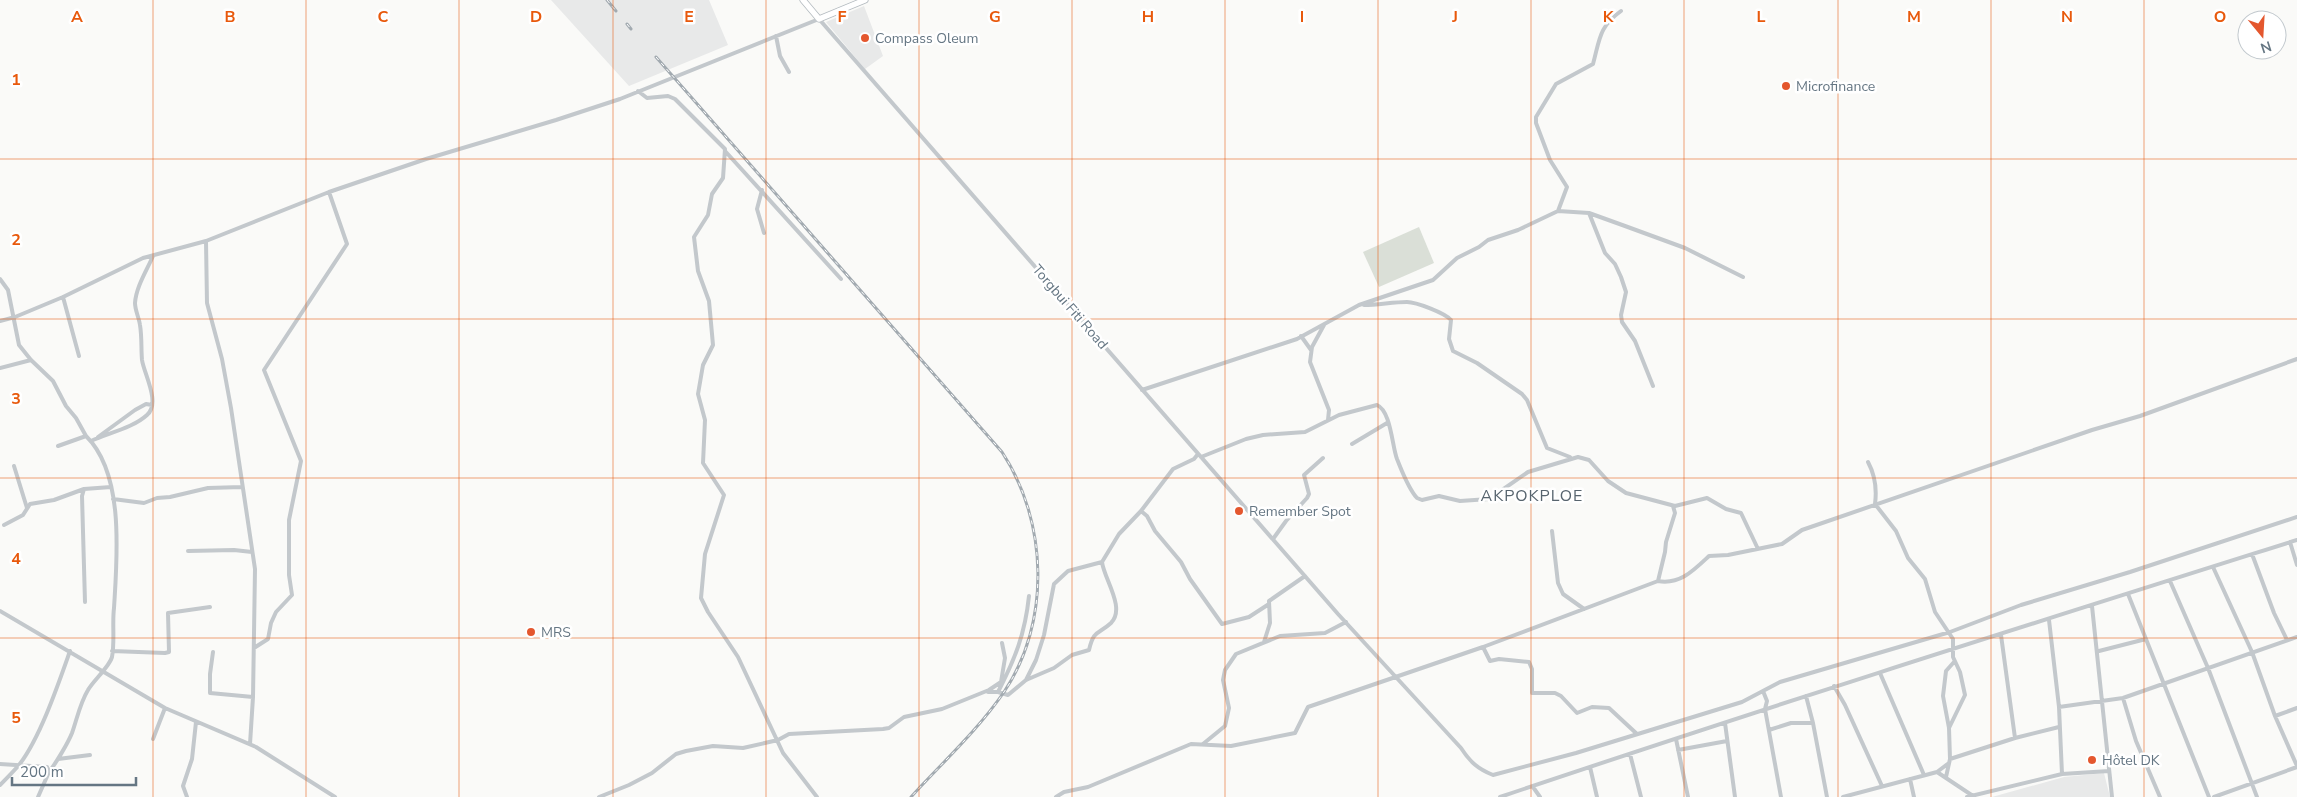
<svg xmlns="http://www.w3.org/2000/svg" width="2297" height="797" font-family="'Nunito Sans',sans-serif">
<style>
.built{fill:#e8e9e9}
.green{fill:#dadfd7}
.lines{fill:none;stroke-linecap:round;stroke-linejoin:round}
.secondary-casing{stroke:#b3babf;stroke-width:7}
.street{stroke:#c3c8cc;stroke-width:4}
.secondary{stroke:#fff;stroke-width:5.5}
.rail-casing{stroke:#a2aab0;stroke-width:3}
.rail{stroke:#fff;stroke-width:1;stroke-dasharray:4;stroke-linecap:butt}
.grid{fill:none;stroke:#e8590c;stroke-width:1;stroke-opacity:0.55}
.poi-dot{fill:#e4572e;stroke:#fff;stroke-width:2}
.labels{text-anchor:middle;dominant-baseline:central;stroke-width:5;stroke-linejoin:round;paint-order:stroke}
.poi-label{font-size:14px;fill:#657683;stroke:#fff;text-anchor:start}
.street-label{font-size:14px;fill:#657683;stroke:#fff}
.quarter-label{font-size:16px;letter-spacing:1px;fill:#57646e;stroke:#fff}
.grid-label{font-size:16px;text-anchor:middle;font-weight:bold;fill:#e8590c;stroke:#fff;stroke-width:5;stroke-linejoin:round;paint-order:stroke}
</style>
<rect width="100%" height="100%" fill="#fafaf8"/>
<path class="built" d="M551,0H709L728,45L629,86Z
M864,6L883,56L865,69L826,22Z
M2104,773L2110,797H1992L2064,777Z"/>
<path class="green" d="M1419,227L1434,263L1379,287L1363,252Z"/>
<g class="lines">
<g class="secondary-casing">
<path id="secondary" d="M803,0L819,19L865,0"/>
</g>
<path class="street" d="M776,36L780,56L789,72
M638,91L647,98L668,96L675,99L725,149L723,178L712,194L708,215L694,237L698,271L709,301L713,345L703,365L698,394L705,420L703,463L724,495L705,554L701,598L708,612L738,657L783,753L817,797
M725,151L841,279
M762,190L757,209L764,233
M1558,211L1567,187L1550,160L1536,123V117L1556,84L1593,64C1600,38 1599,27 1621,11
M1589,213L1605,253L1615,264L1621,277L1626,292L1621,315L1622,322L1635,341L1653,386
M206,241L207,303L222,359L231,408L255,569L253,697L250,744
M0,279L8,290L19,345L31,360L53,381L66,406L76,418L86,436
M63,297L79,356
M1364,305C1378,305 1393,302 1407,302C1416,302 1445,313 1451,320L1449,339L1453,351L1477,363L1522,394L1527,400L1547,448L1570,457
M0,321L15,317L63,297L143,258L206,241L329,192L426,159L556,120L620,99L819,19L1338,614L1461,748C1470,762 1478,769 1493,775L1576,753L1742,702L1780,682L1950,632L2021,605L2130,572L2297,517
M1324,325L1312,347L1310,362L1329,410L1328,420
M1301,336L1311,350
M0,368L31,360
M1142,390L1297,339L1359,305L1433,280L1457,258L1479,247L1488,240L1518,230L1558,211L1589,213L1625,226L1685,248L1743,277
M98,437L135,410L146,404L152,405
M91,441C108,433 133,428 147,415C161,403 144,374 142,360C141,349 142,337 140,325C139,318 135,310 135,303C136,287 147,270 153,256
M1352,444L1387,423
M1201,457L1246,439L1263,435L1305,432L1339,415L1377,405C1391,411 1392,446 1397,459C1402,471 1408,488 1417,498L1422,500L1439,496L1460,501L1489,499L1528,472L1578,457L1589,460L1608,481L1626,493L1675,506L1707,498L1726,509L1741,513L1758,549
M1868,462C1875,475 1877,489 1875,504L1896,531L1908,558L1925,579L1935,612L1953,639V657L1960,672L1965,695L1949,728
M14,466L27,508
M113,499L144,503L157,498L170,497L208,488L242,487
M1141,511L1147,516L1155,531L1181,562L1190,579L1222,624L1249,617L1269,604
M4,525L23,515L30,504L54,500L84,489
M1552,531L1558,583L1563,594L1584,609
M1273,539L1286,521L1307,498L1309,494L1304,475L1323,458
M2290,542L2297,565
M188,551L234,550L252,552
M2252,554L2274,613L2287,640
M2213,567L2252,652L2275,716L2297,766
M1658,581L1665,552L1666,542L1675,513L1673,506
M2170,581L2208,668L2257,797
M2128,594L2209,797
M85,602L82,496L84,489L111,487
M2092,606L2112,797
M0,611L165,708L256,747L335,797
M2049,620L2059,707L2062,774
M2001,635L2015,738
M1264,642L1270,623L1269,601L1305,576
M1483,647L1490,661L1499,659L1529,662L1532,669V693H1555L1561,696L1577,713L1592,707L1609,708L1637,734
M254,648L268,639L271,623L276,612L292,595L289,575V520L301,461L264,370L347,244L329,192
M112,651L165,653L169,652L168,613L210,607
M2099,651L2146,639
M213,652L210,674V693L253,697
M1880,673L1924,775
M1026,680L1036,660L1044,635L1054,584L1068,571L1102,562
M1834,686L1845,705L1882,786
M1763,691L1767,701L1765,709L1781,797
M988,692H998L1008,695L1026,680L1054,668L1072,655L1089,650C1094,629 1098,635 1111,623C1126,608 1104,579 1102,562L1119,534L1141,511L1173,469L1194,459L1198,454
M998,692C1015,659 1025,634 1029,596
M1806,696L1813,723L1827,797
M2123,698L2136,741L2160,797
M2059,707L2123,698L2297,637
M2275,716L2297,708
M1725,723L1735,797
M1769,730L1791,723H1813
M153,739L165,708
M1676,739L1688,797
M1203,744L1225,726L1229,708L1223,680L1225,670L1236,654L1280,636L1325,633L1346,622
M1678,750L1727,741
M1630,754L1641,797
M58,759L90,755
M1950,759L2015,738L2059,727
M0,764L47,767L49,772L38,797
M1590,767L1597,797
M49,772C56,763 68,743 72,733C77,719 80,703 88,690C93,681 110,666 112,657C115,641 112,624 114,608C117,558 125,474 86,436L58,446
M1937,772L1973,796
M1946,777L1950,759L1949,728L1943,696L1946,671L1954,662
M1910,779L1914,797
M0,785C6,779 13,772 19,765C40,738 58,685 70,651
M1533,787L1540,797
M187,797L183,786L192,759L196,722
M599,797L629,785L652,773L676,754L686,751L713,746L743,748L778,740L789,734L883,729L889,728L904,717L942,709L989,690L1001,682L1005,658L1002,643
M1056,797L1064,792L1088,787L1191,744L1231,746L1295,733L1308,707L1483,647L1658,581C1680,585 1694,570 1709,556L1728,555L1782,544L1802,530L2092,430L2140,416L2297,359
M1500,797C1764,708 2031,624 2297,540
M1843,797L1937,772L1949,763
M1967,797L2062,774L2109,771
M2214,797L2297,767"/>
<use href="#secondary" class="secondary"/>
<g class="rail-casing">
<path id="rail" d="M607,0L616,11
M627,24L631,29
M656,57L1002,452C1048,522 1051,622 1004,692C978,730 942,763 911,797"/>
</g>
<use href="#rail" class="rail"/>
</g>
<path class="grid" d="M153,0V797M306,0V797M459,0V797M613,0V797M766,0V797M919,0V797M1072,0V797M1225,0V797M1378,0V797M1531,0V797M1684,0V797M1838,0V797M1991,0V797M2144,0V797M0,159H2297M0,319H2297M0,478H2297M0,638H2297"/>
<g class="poi-dot">
<circle cx="865" cy="38" r="5"/>
<circle cx="1786" cy="86" r="5"/>
<circle cx="1239" cy="511" r="5"/>
<circle cx="531" cy="632" r="5"/>
<circle cx="2092" cy="760" r="5"/>
</g>
<g class="labels">
<g class="poi-label">
<text x="875" y="38">Compass Oleum</text>
<text x="1796" y="86">Microfinance</text>
<text x="1249" y="511">Remember Spot</text>
<text x="541" y="632">MRS</text>
<text x="2102" y="760">Hôtel DK</text>
</g>
<g class="street-label">
<text transform="translate(1070 307) rotate(49)">Torgbui Fiti Road</text>
</g>
<g class="quarter-label">
<text x="1532" y="496">AKPOKPLOE</text>
</g>
</g>
<g class="grid-label">
<text x="77" y="22">A</text>
<text x="230" y="22">B</text>
<text x="383" y="22">C</text>
<text x="536" y="22">D</text>
<text x="689" y="22">E</text>
<text x="842" y="22">F</text>
<text x="995" y="22">G</text>
<text x="1148" y="22">H</text>
<text x="1302" y="22">I</text>
<text x="1455" y="22">J</text>
<text x="1608" y="22">K</text>
<text x="1761" y="22">L</text>
<text x="1914" y="22">M</text>
<text x="2067" y="22">N</text>
<text x="2220" y="22">O</text>
<text x="16" y="85">1</text>
<text x="16" y="245">2</text>
<text x="16" y="404">3</text>
<text x="16" y="564">4</text>
<text x="16" y="723">5</text>
</g>
<g transform="translate(2262 35) rotate(162)"><circle r="24" fill="#ffffff" stroke="#c1c8cd"/>
<path d="M0-4L9 19L0 12L-9 19Z" fill="#e4572e"/>
<text y="-8" font-size="14" font-weight="bold" text-anchor="middle" fill="#657683">N</text>
</g>
<path d="M12 777v8h124v-8" fill="none" stroke="#657683" stroke-width="2.5"/>
<text x="20" y="777" font-size="15" fill="#657683" stroke="#ffffff" stroke-width="4" paint-order="stroke">200 m</text>
</svg>
